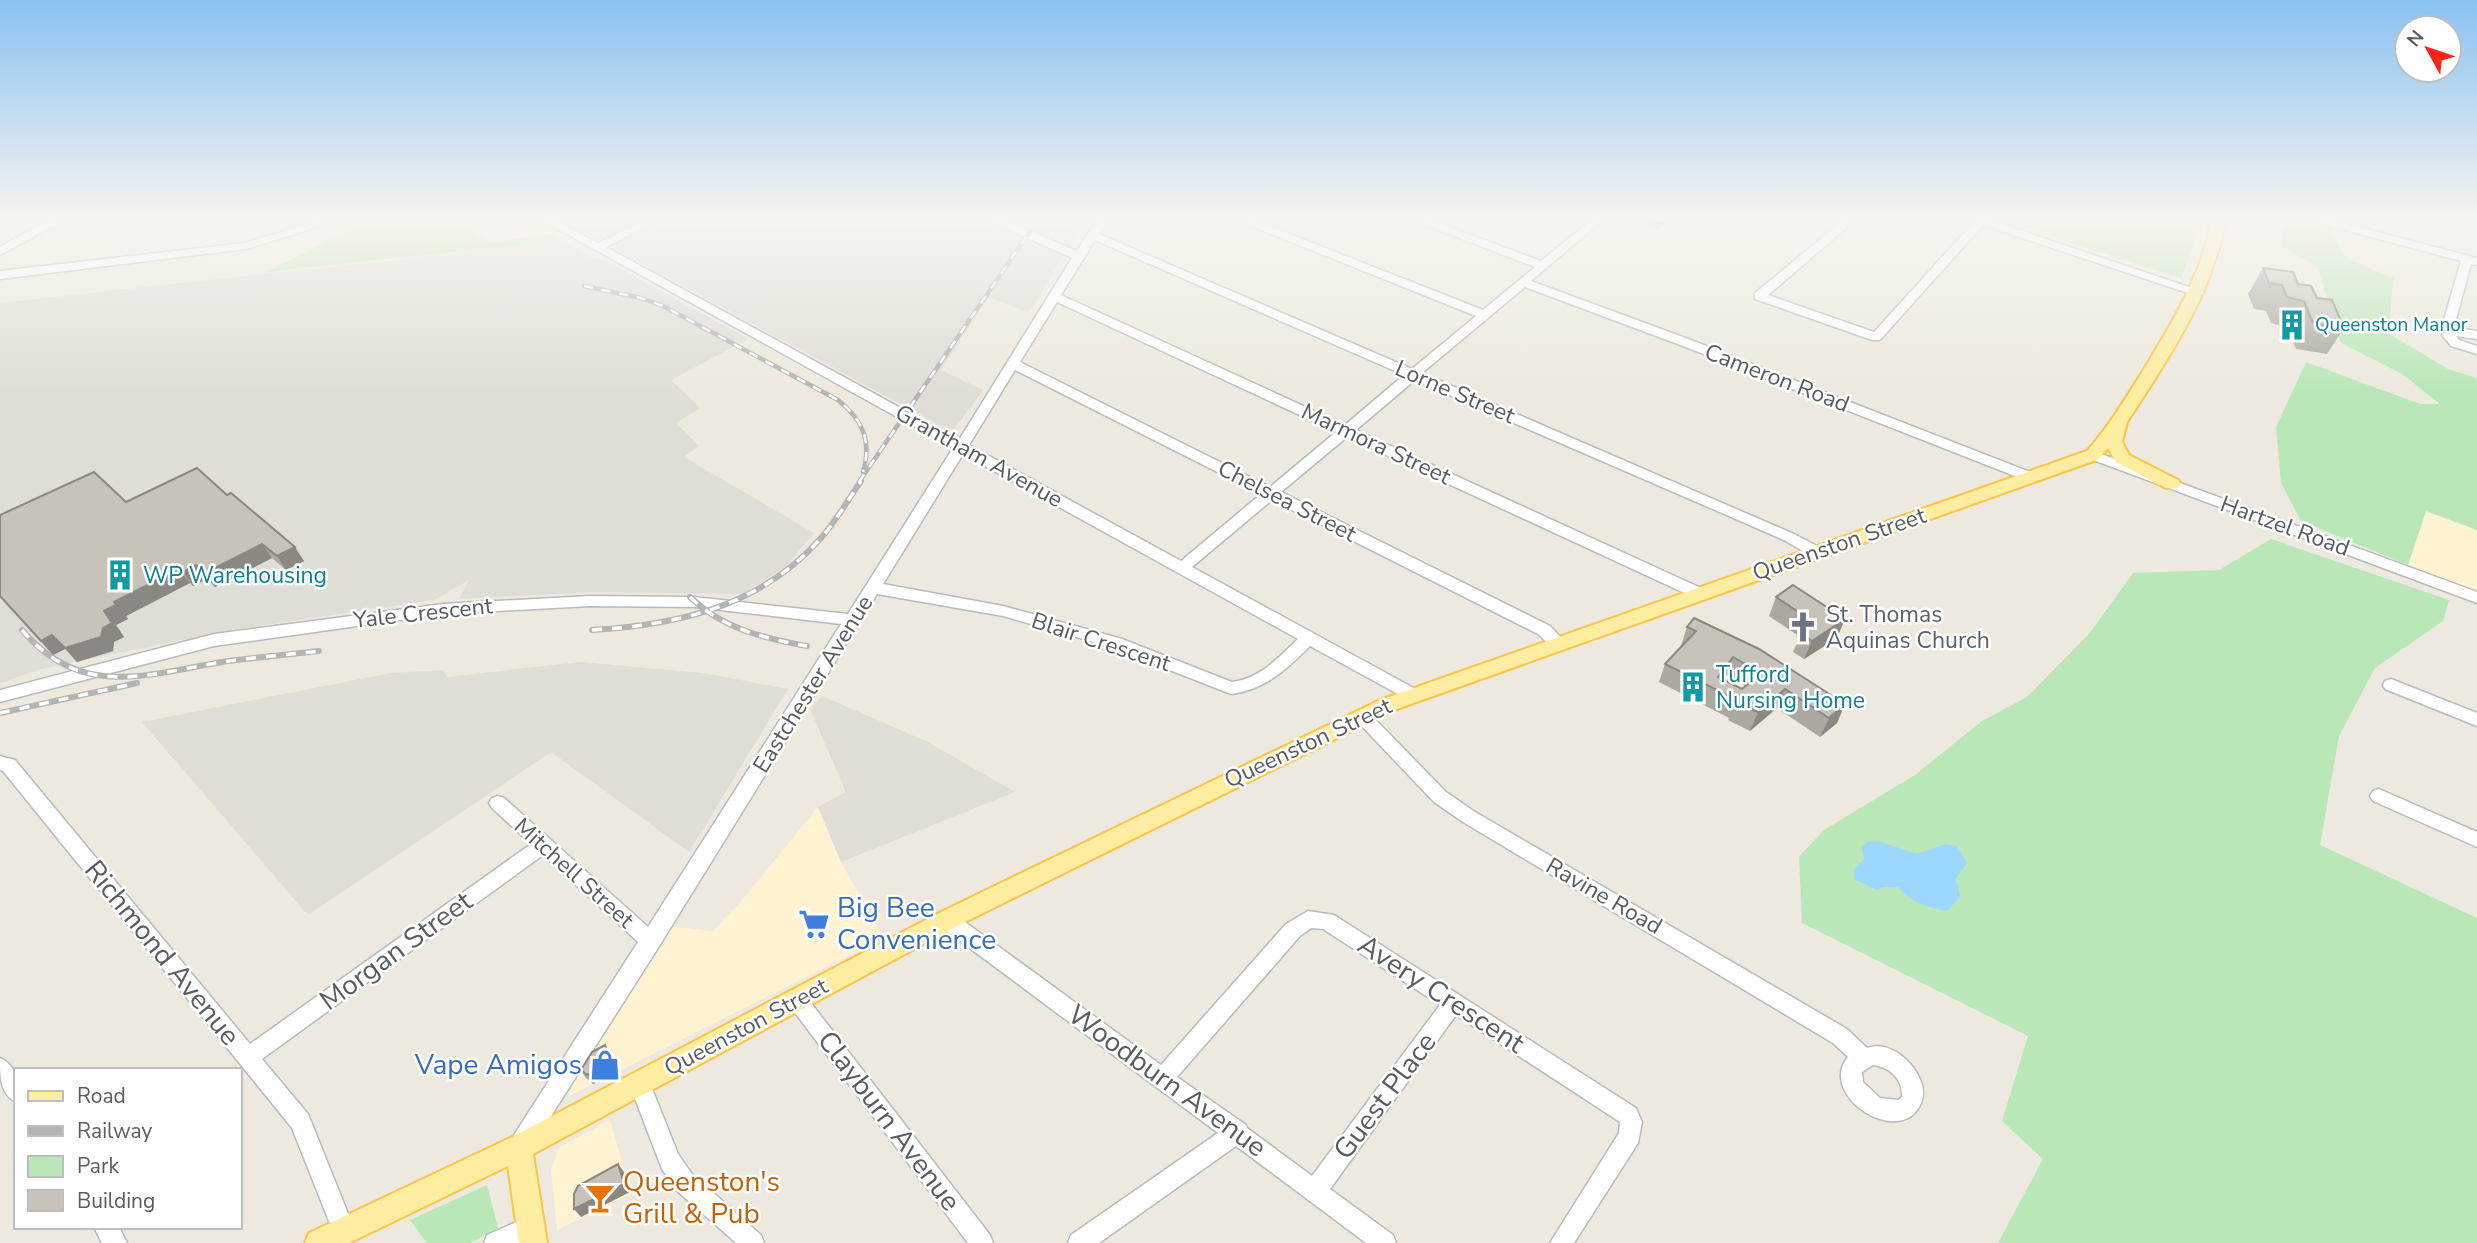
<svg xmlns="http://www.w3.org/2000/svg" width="2477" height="1243" font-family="'Nunito Sans',sans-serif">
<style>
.commercial{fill:#fff3d1}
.industrial{fill:#e0dcd6}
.green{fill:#b9e7b8}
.water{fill:#9cd7ff}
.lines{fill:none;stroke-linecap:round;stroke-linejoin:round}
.minor-casing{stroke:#b7babf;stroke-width:3}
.major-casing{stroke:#fdc447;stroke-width:4}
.minor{fill:#fff;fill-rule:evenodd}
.major{fill:#ffeda1;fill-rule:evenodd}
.rail-far1-casing{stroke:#b3b4b4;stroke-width:4.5}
.rail-casing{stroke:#b3b4b4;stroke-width:6}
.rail-far1{stroke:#fff;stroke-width:2.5;stroke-dasharray:9;stroke-linecap:butt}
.rail{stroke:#fff;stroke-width:3.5;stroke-dasharray:10;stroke-linecap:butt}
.wall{fill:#aba8a1;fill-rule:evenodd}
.shaded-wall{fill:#8b8883}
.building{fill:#c7c3bb;stroke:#8b8883;stroke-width:2;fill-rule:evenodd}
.labels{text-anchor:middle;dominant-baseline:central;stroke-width:5;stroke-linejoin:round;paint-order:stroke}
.far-culture-label{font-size:19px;fill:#0d838f;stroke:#fff;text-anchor:start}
.street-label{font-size:23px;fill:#585c61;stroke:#fff}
.culture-label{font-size:23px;fill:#0d838f;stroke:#fff;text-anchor:start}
.worship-label{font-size:23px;fill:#5b616d;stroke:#fff;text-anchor:start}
.near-shop-label{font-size:28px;fill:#366cbe;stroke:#fff;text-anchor:start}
.near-street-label{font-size:28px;fill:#585c61;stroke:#fff}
.near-food-label{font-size:28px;fill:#c56008;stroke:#fff;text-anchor:start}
</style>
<rect width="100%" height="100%" fill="#ede9de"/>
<path class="commercial" d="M2426,511L2477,530V591L2408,565Z
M818,807L841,862L884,938L569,1096L576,1071L667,926L713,931L743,899Z
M610,1120L631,1193L557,1230L551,1168L560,1147Z"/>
<path class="industrial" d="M558,218H1086L1029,313L989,297L941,370L983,390L952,432Z
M563,241L595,259L605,260L748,339L671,380L700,408L676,423L699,446L684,457L814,533L786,566L743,594L593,592L459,599L469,580L434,600L230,630L41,669L0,683V303Z
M580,662L703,673L788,689L689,852L551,752L308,915L142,722L391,673L443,670L447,677Z
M822,696L928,742L1015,792L841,862L818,807L846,792L810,709Z"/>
<path class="green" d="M374,218H448L491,242L550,234L563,241L266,272Z
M1993,218H2204L2181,278Z
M2283,218H2298L2329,226L2346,258L2393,278L2389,334L2448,369L2477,378V530L2426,511L2408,565L2301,521L2281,483L2276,427L2306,362L2420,404H2440L2402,374L2341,343L2317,266L2281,246Z
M2271,539L2449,600L2443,621L2375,668L2339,736L2320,845L2477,918V1243H1998L2043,1159L2002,1121L2028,1036L1802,923L1799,857L1824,830L1915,775L1982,721L2027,697L2089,634L2133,573L2219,570Z
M487,1185L498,1228L470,1243H427L410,1220Z"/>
<path class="water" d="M1878,841L1917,854L1945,844L1957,846L1967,863L1956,878L1960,897L1947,911C1926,907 1911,903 1898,887H1883L1877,890L1854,879V869L1864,859L1862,848L1867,842Z"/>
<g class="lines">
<g class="minor-casing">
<path id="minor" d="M52,218H85L79,221L59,223L0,255V247Z
M317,218H331L311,229L246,249L0,279V271L245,243L303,225Z
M538,218H551L598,243L650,218H663L606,247L959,440L1072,258L987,220L986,218H999L1077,251L1098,218H1108L1099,234L1412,369L1476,316L1236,220L1235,218H1249L1483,310L1535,267L1412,220L1411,218H1425L1541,261L1594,218H1605L1531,281L1691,340L2035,474L2037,477L2035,480H2025L1683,346L1525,287L1422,373L1794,534L1821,548L1823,552L1821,556H1811L1784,540L1415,380L1356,430L1703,589L1706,593L1703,597H1693L1347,437L1281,492L1550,626L1566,643L1564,647H1552L1538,634L1272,500L1192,567L1419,691L1421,695L1419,699H1407L1310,646C1287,669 1265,690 1231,694L1111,647L1003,616L877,594L658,948L530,1149L522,1153L514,1149L511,1142L514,1135L638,942L543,855L262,1059L308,1114L355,1231L352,1239L344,1242L336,1239L292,1128L3,771L0,770V756L15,760L250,1044L531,844L492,808L489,803L492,798L498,796L504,798L648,927L841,624L694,607L590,606L443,614L214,646L0,702V690L214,634L443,604L590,596L694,597L848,614L953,448ZM1095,240L1404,375L1345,425L1061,295ZM1057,302L1336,432L1270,487L1020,362ZM1015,370L1261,494L1181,561L969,445ZM963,454L1298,639C1279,657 1260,679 1232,682L1122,639L1003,606L883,584Z
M1846,218H1858L1768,295L1874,332L1974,222L1968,218H1983L2204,292L2202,295H2194L1983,225L1880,340H1872L1755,299V293Z
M2307,218H2323L2477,258V265L2471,264L2455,323L2458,328L2477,331V339L2456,336L2459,340L2477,346V354L2451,346L2442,335L2447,331L2443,323L2461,261L2308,220Z
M2093,451L2477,592V603L2088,458L2086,455L2088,452Z
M2391,679L2477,713V726L2385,689L2383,685L2385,681Z
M1362,710L1368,712L1446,792L1475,812L1847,1029L1867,1048C1890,1040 1914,1062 1921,1082C1924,1090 1924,1096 1921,1103C1902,1150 1816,1096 1848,1057L1833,1043L1463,822L1434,802L1356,720L1354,716L1356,712ZM1873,1065C1890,1067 1903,1079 1902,1097L1898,1100L1880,1098L1863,1082L1862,1072Z
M2379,789L2477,832V847L2373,801L2370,796L2373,791Z
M1308,911L1334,915L1636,1108L1642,1122L1638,1143L1574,1243H1550L1619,1133L1620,1122L1456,1015L1330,1189L1393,1235L1396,1243H1366L1236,1146L1099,1243H1068L1071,1235L1218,1133L940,926L937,920L940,914L947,912L954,914L1161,1065L1286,924ZM1311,928L1323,929L1440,1005L1312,1176L1247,1128L1246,1125L1177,1077L1300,936Z
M797,991L804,994L990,1235L993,1243H968L790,1006L787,1000L790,994Z
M0,1058C19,1066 16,1085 16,1102C0,1095 0,1075 0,1058Z
M640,1073L647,1076L678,1154L692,1174L761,1235L764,1243H736L676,1190L662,1169L629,1083L633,1076Z
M530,1216L538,1219L541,1227L538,1235L521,1243H484L487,1235Z
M94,1227H119L127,1243H102Z"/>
</g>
<g class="major-casing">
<path id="major" d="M2211,218H2225C2215,291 2167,361 2127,422L2122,442L2129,455L2178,480L2181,484L2178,488H2166L2116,462L2108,448L2099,459L1394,710L955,927L533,1154L547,1243H519L508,1166L349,1243H305L309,1233L510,1138L939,913L1380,700L2087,451C2110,425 2127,396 2146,366C2174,318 2203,274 2211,218Z"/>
</g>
<use href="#minor" class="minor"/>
<use href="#major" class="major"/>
<g class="rail-far1-casing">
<path id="rail-far1" d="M584,286L641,298L663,306L838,400C863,420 872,441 863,472
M859,482L1039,218"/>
</g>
<g class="rail-casing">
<path id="rail" d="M690,597C723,629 763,638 807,646
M22,630C80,699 145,675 222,662C254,657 287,655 319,651
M592,630C679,625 761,606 821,538C836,521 848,500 861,481
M0,713L137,683"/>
</g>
<use href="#rail-far1" class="rail-far1"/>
<use href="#rail" class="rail"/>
</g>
<path class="wall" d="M1632,218H1672L1658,229L1632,219Z
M2263,268L2298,284L2317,298L2344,328L2327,354L2296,349L2288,328L2271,323L2266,311L2254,309L2248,294Z
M227,495L304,561L286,570L272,558L215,587L207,579L193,586L190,583L126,616L128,619L116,625L124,637L114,642L113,651L77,662L65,649L53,655L0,597L126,502Z
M1776,597L1837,638L1804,659L1793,652L1800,637L1769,616Z
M1687,627L1845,704L1837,723L1820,737L1777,708L1750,731L1728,720L1729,718L1659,682L1665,664L1682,646H1681ZM1726,675L1745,686L1742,689L1723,680Z
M605,1045L611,1054L617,1071L593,1084L586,1078L581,1070Z"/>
<path class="shaded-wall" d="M1661,218H1672L1658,229Z
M262,544L272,558L215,587L205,573Z
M295,547L304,561L286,570L277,556Z
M196,565L207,579L193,586L183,572Z
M179,569L190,583L126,616L128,619L116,625L124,637L114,642L113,651L77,662L65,648L114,602Z
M1845,619L1837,638L1804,659L1812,641Z
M52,635L65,649L53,655L41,641Z
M1733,657L1726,675L1716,689L1718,677Z
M1785,689L1777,708L1750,731L1758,712Z
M1845,704L1837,723L1820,737L1829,718Z
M605,1045L611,1054L617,1071L593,1084L587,1075Z
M618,1164L624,1172L630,1192L581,1217L574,1209Z"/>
<path class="building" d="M2263,268L2293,272L2298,284L2311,286L2317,298L2332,300L2344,328L2313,323L2304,301L2287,297L2282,285L2269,283Z
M197,468L227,495L231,493L295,547L277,556L262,544L205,573L196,565L183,572L179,569L114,602L116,605L104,611L112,623L103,628L101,637L65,648L52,635L41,641L0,596V515L94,472L126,502Z
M1793,585L1845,619L1812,641L1801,633L1810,627L1805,624L1809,619L1776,597Z
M1694,618L1759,649L1845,704L1829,718L1785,689L1758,712L1735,702L1737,700L1665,664L1696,631L1687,627ZM1733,657L1761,673L1742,689L1718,677Z
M605,1045L612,1062L587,1075L581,1070L592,1052Z
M618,1164L624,1184L574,1209V1194L578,1186Z"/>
<linearGradient id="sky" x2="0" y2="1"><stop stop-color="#89c2f1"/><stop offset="0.56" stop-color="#f7f5f0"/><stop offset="1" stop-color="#f7f5f0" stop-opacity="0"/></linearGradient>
<rect width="2477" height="392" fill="url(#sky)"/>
<defs>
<g id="building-bare" transform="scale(2.415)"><path d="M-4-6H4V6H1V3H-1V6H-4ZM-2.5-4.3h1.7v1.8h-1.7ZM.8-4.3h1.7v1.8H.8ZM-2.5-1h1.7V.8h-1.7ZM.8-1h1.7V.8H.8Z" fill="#0f9aa8" stroke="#fff" stroke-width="2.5" paint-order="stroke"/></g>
<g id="church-bare" transform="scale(2.415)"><path d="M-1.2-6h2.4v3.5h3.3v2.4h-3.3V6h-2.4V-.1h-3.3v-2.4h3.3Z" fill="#6b7280" stroke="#fff" stroke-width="2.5" paint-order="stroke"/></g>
<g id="supermarket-bare" transform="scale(2.415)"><path d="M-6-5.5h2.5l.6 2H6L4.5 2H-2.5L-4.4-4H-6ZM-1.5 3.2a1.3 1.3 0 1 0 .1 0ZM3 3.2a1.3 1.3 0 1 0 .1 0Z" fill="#3f7fe0" stroke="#fff" stroke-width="2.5" paint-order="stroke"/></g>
<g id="shop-bare" transform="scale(2.415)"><path d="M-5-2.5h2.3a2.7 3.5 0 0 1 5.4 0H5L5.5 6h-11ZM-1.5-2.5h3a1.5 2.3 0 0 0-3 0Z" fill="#3f7fe0" stroke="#fff" stroke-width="2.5" paint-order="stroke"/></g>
<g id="bar-bare" transform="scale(2.415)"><path d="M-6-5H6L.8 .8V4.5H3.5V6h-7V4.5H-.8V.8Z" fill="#e8710a" stroke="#fff" stroke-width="2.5" paint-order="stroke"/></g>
</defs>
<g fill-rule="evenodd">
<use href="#building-bare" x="2292" y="325"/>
<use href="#building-bare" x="120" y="575"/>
<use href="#church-bare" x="1803" y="627"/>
<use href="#building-bare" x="1693" y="687"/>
<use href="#supermarket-bare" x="814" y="924"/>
<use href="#shop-bare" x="605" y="1065"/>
<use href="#bar-bare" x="600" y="1198"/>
</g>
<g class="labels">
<g class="far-culture-label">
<text x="2315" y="325">Queenston Manor</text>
</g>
<g class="street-label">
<text transform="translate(1777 378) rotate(21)">Cameron Road</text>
<text transform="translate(1455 392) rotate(23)">Lorne Street</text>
<text transform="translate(1376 444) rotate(25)">Marmora Street</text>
<text transform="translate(979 456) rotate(29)">Grantham Avenue</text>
<text transform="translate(1287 501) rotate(27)">Chelsea Street</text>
<text transform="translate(2285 526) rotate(20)">Hartzel Road</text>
<text transform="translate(1839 544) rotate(-19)">Queenston Street</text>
<text transform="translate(423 613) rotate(-6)">Yale Crescent</text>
<text transform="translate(1101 642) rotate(18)">Blair Crescent</text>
<text transform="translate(813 684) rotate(-58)">Eastchester Avenue</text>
<text transform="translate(1308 743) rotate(-25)">Queenston Street</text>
<text transform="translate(574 873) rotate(42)">Mitchell Street</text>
<text transform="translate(1604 896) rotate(30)">Ravine Road</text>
<text transform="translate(746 1027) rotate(-28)">Queenston Street</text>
</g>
<g class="culture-label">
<text x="143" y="575">WP Warehousing</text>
<text x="1716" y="674">Tufford<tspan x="1716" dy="26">Nursing Home</tspan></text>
</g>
<g class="worship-label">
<text x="1826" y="614">St. Thomas<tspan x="1826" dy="26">Aquinas Church</tspan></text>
</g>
<g class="near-shop-label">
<text x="837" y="908">Big Bee<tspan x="837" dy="32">Convenience</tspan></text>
<text x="582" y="1065" text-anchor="end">Vape Amigos</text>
</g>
<g class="near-street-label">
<text transform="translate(396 951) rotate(-36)">Morgan Street</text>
<text transform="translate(162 953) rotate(51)">Richmond Avenue</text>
<text transform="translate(1441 994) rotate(33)">Avery Crescent</text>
<text transform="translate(1167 1081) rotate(36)">Woodburn Avenue</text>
<text transform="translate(1385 1096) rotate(-53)">Guest Place</text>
<text transform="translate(889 1121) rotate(53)">Clayburn Avenue</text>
</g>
<g class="near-food-label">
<text x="623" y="1182">Queenston's<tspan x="623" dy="32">Grill &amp; Pub</tspan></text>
</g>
</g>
<rect x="14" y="1068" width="228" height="161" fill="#ffffff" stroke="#bcbec0" stroke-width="2"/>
<rect x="28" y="1091" width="35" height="10" fill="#ffeda1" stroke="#bcbec0" stroke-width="2"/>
<text x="77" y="1103" font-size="21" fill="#585c61">Road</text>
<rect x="28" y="1126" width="35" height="10" fill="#b3b4b4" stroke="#bcbec0" stroke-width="2"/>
<text x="77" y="1138" font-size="21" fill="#585c61">Railway</text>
<rect x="28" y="1156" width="35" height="21" fill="#b9e7b8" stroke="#bcbec0" stroke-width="2"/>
<text x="77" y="1173" font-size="21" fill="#585c61">Park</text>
<rect x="28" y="1190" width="35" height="21" fill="#c7c3bb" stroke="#bcbec0" stroke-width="2"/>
<text x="77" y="1208" font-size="21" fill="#585c61">Building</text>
<g transform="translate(2428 49) rotate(310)"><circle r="33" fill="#ffffff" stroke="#bcbec0" stroke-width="2"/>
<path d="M0-5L12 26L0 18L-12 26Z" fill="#f82419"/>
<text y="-10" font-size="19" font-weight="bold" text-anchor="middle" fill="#585c61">N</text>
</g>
</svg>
